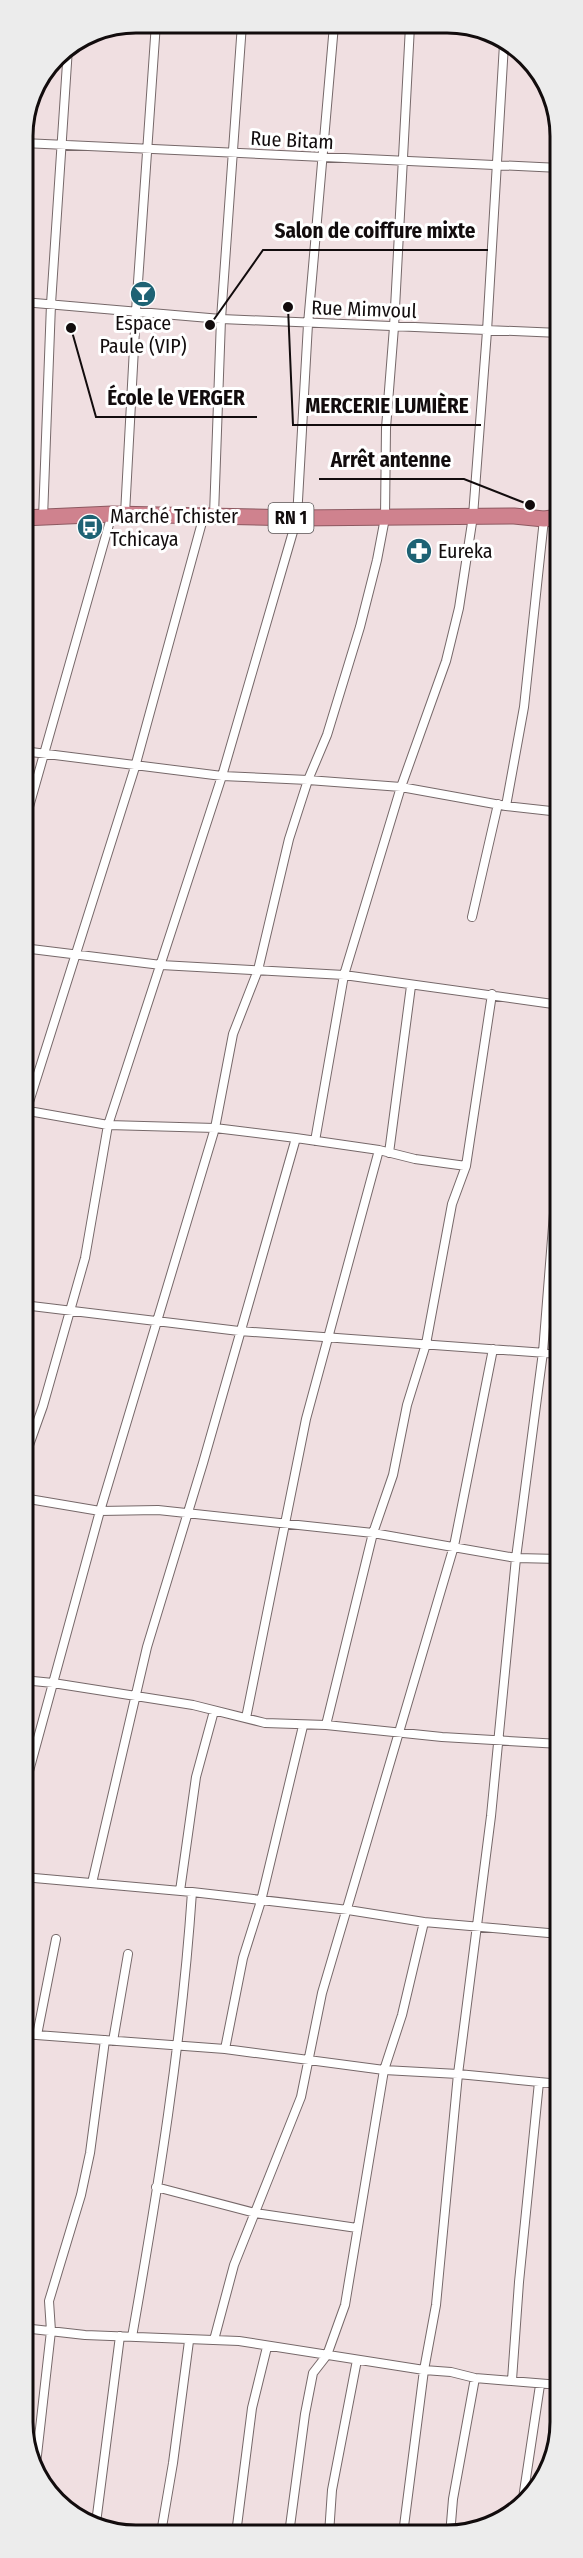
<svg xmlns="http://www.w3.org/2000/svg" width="583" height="2558" font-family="'Fira Sans Condensed',sans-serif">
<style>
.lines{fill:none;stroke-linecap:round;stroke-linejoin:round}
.street-casing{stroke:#766869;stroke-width:10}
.highway-casing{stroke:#8d5961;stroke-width:17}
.street{stroke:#fff;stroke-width:8}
.highway{stroke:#cf828e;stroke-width:15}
.labels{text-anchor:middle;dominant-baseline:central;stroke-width:6;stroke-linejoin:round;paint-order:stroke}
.shield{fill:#fff;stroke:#595556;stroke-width:1.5}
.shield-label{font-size:18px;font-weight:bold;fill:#120c0d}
.street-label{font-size:20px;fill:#120c0d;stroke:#fff}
.poi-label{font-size:20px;fill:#120c0d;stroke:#fff;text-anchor:start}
.rim{fill:none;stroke:#120c0d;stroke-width:3}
.leader{fill:none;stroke:#120c0d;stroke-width:2}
.callout-dot{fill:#120c0d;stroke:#fff;stroke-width:2}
.callout-label{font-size:21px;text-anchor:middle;font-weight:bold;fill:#120c0d;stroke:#fff;stroke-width:6;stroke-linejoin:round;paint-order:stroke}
</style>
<rect width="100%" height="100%" fill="#f0dfe1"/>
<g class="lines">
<g class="street-casing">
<path id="street" d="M23,143L560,168
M23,302L221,319L560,333
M125,514L136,311L156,23
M214,515L221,319L242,24
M43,518L51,304L68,48
M23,751L222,776L308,780L401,787L506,806L560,812
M506,806L524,707L544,519
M23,828L112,514
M472,917L498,804
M23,948L161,965L344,975L560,1005
M23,1110L108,1125L215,1128L296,1138L379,1150L415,1159L466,1166
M23,1121L135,767L204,515
M315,1141L344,975L401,787L446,661L459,608L473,516L487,331L504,44
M389,1153L411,986
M23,1305L239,1331L560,1354
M23,1462L43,1406L85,1258L108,1125L222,776L297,518L308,324L334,25
M23,1498L100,1511L158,1510L373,1533L516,1558L560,1559
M23,1680L53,1683L193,1705L265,1723L326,1725L442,1737L560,1744
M246,1718L306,1419L379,1150
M326,1725L373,1533L393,1475L407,1405L426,1344L452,1204L466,1166L492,994
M23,1793L100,1511L215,1128L233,1034L258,970L289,839L308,780L327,735L360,627L377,560L385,518L386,428L394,327L410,26
M23,1877L192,1892L348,1910L424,1922L560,1934
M92,1883L147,1647L203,1463L296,1138
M180,1891L196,1777L214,1711
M23,2034L225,2049L384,2070L458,2074L560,2084
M37,2035L56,1939
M113,2041L128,1954
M225,2049L243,1958L261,1901L303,1726
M23,2052L28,2035
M156,2187L255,2213L357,2228
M23,2328L85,2335L239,2341L424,2370L451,2372L475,2378L560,2385
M132,2337C158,2189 182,2041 192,1892
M214,2340L234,2265L301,2097L322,1993L454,1546L493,1349
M512,2380L519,2282L539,2082
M36,2464L51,2331L49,2301L81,2195L90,2153L105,2040
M522,2505L540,2385
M96,2523L120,2336
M161,2533L173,2463L189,2341
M236,2534L252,2408L267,2347
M289,2534L305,2414L313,2373L327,2355L345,2305L384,2070L402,2015L424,1922
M329,2534L332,2490L357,2360
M403,2534L424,2370L436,2305L458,2074L491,1816L516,1558L543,1352L560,1138
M450,2535L453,2499L475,2378"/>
</g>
<g class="highway-casing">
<path id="highway" d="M23,518L112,514L297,518L514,516L544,519L560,517"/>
</g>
<use href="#street" class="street"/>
<use href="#highway" class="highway"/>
</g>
<defs>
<g id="bar-disc" transform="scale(1.35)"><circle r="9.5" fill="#1e6274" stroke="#fff"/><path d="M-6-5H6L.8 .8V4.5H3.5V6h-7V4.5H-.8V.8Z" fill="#fff"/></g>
<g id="bus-disc" transform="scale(1.35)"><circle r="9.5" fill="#1e6274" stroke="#fff"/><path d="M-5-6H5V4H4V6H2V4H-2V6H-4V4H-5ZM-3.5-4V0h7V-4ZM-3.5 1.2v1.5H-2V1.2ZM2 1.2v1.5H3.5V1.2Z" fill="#fff"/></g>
<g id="pharmacy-disc" transform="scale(1.35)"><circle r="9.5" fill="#1e6274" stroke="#fff"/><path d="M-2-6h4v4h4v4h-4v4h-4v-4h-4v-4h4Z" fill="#fff"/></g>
</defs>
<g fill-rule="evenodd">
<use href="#bar-disc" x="143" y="294"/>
<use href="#bus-disc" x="90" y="527"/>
<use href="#pharmacy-disc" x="419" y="551"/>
</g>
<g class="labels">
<rect class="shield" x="268.5" y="503" width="45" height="30" rx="4.5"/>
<g class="shield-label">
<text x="291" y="518">RN 1</text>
</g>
<g class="street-label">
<text transform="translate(292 140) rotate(3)">Rue Bitam</text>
<text transform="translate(364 309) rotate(2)">Rue Mimvoul</text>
</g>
<g class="poi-label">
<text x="143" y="323" text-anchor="middle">Espace<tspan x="143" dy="23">Paule (VIP)</tspan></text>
<text x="110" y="516">Marché Tchister<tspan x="110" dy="23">Tchicaya</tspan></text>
<text x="438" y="551">Eureka</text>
</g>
</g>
<path d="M0 0H583V2558H0ZM136 33H447A103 103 0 0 1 550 136V2422A103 103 0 0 1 447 2525H136A103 103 0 0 1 33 2422V136A103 103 0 0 1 136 33Z" fill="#ececec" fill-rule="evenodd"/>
<path class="rim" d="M136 33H447A103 103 0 0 1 550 136V2422A103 103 0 0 1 447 2525H136A103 103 0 0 1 33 2422V136A103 103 0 0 1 136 33Z"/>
<path class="leader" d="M210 325L263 250H488M71 328L96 417H257M288 307L293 425H481M530 505L464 479H319"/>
<g class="callout-dot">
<circle cx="210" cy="325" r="6"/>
<circle cx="71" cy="328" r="6"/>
<circle cx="288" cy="307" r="6"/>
<circle cx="530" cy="505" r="6"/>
</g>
<g class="callout-label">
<text x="375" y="238">Salon de coiffure mixte</text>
<text x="176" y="405">École le VERGER</text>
<text x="387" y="413">MERCERIE LUMIÈRE</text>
<text x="391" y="467">Arrêt antenne</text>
</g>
</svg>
